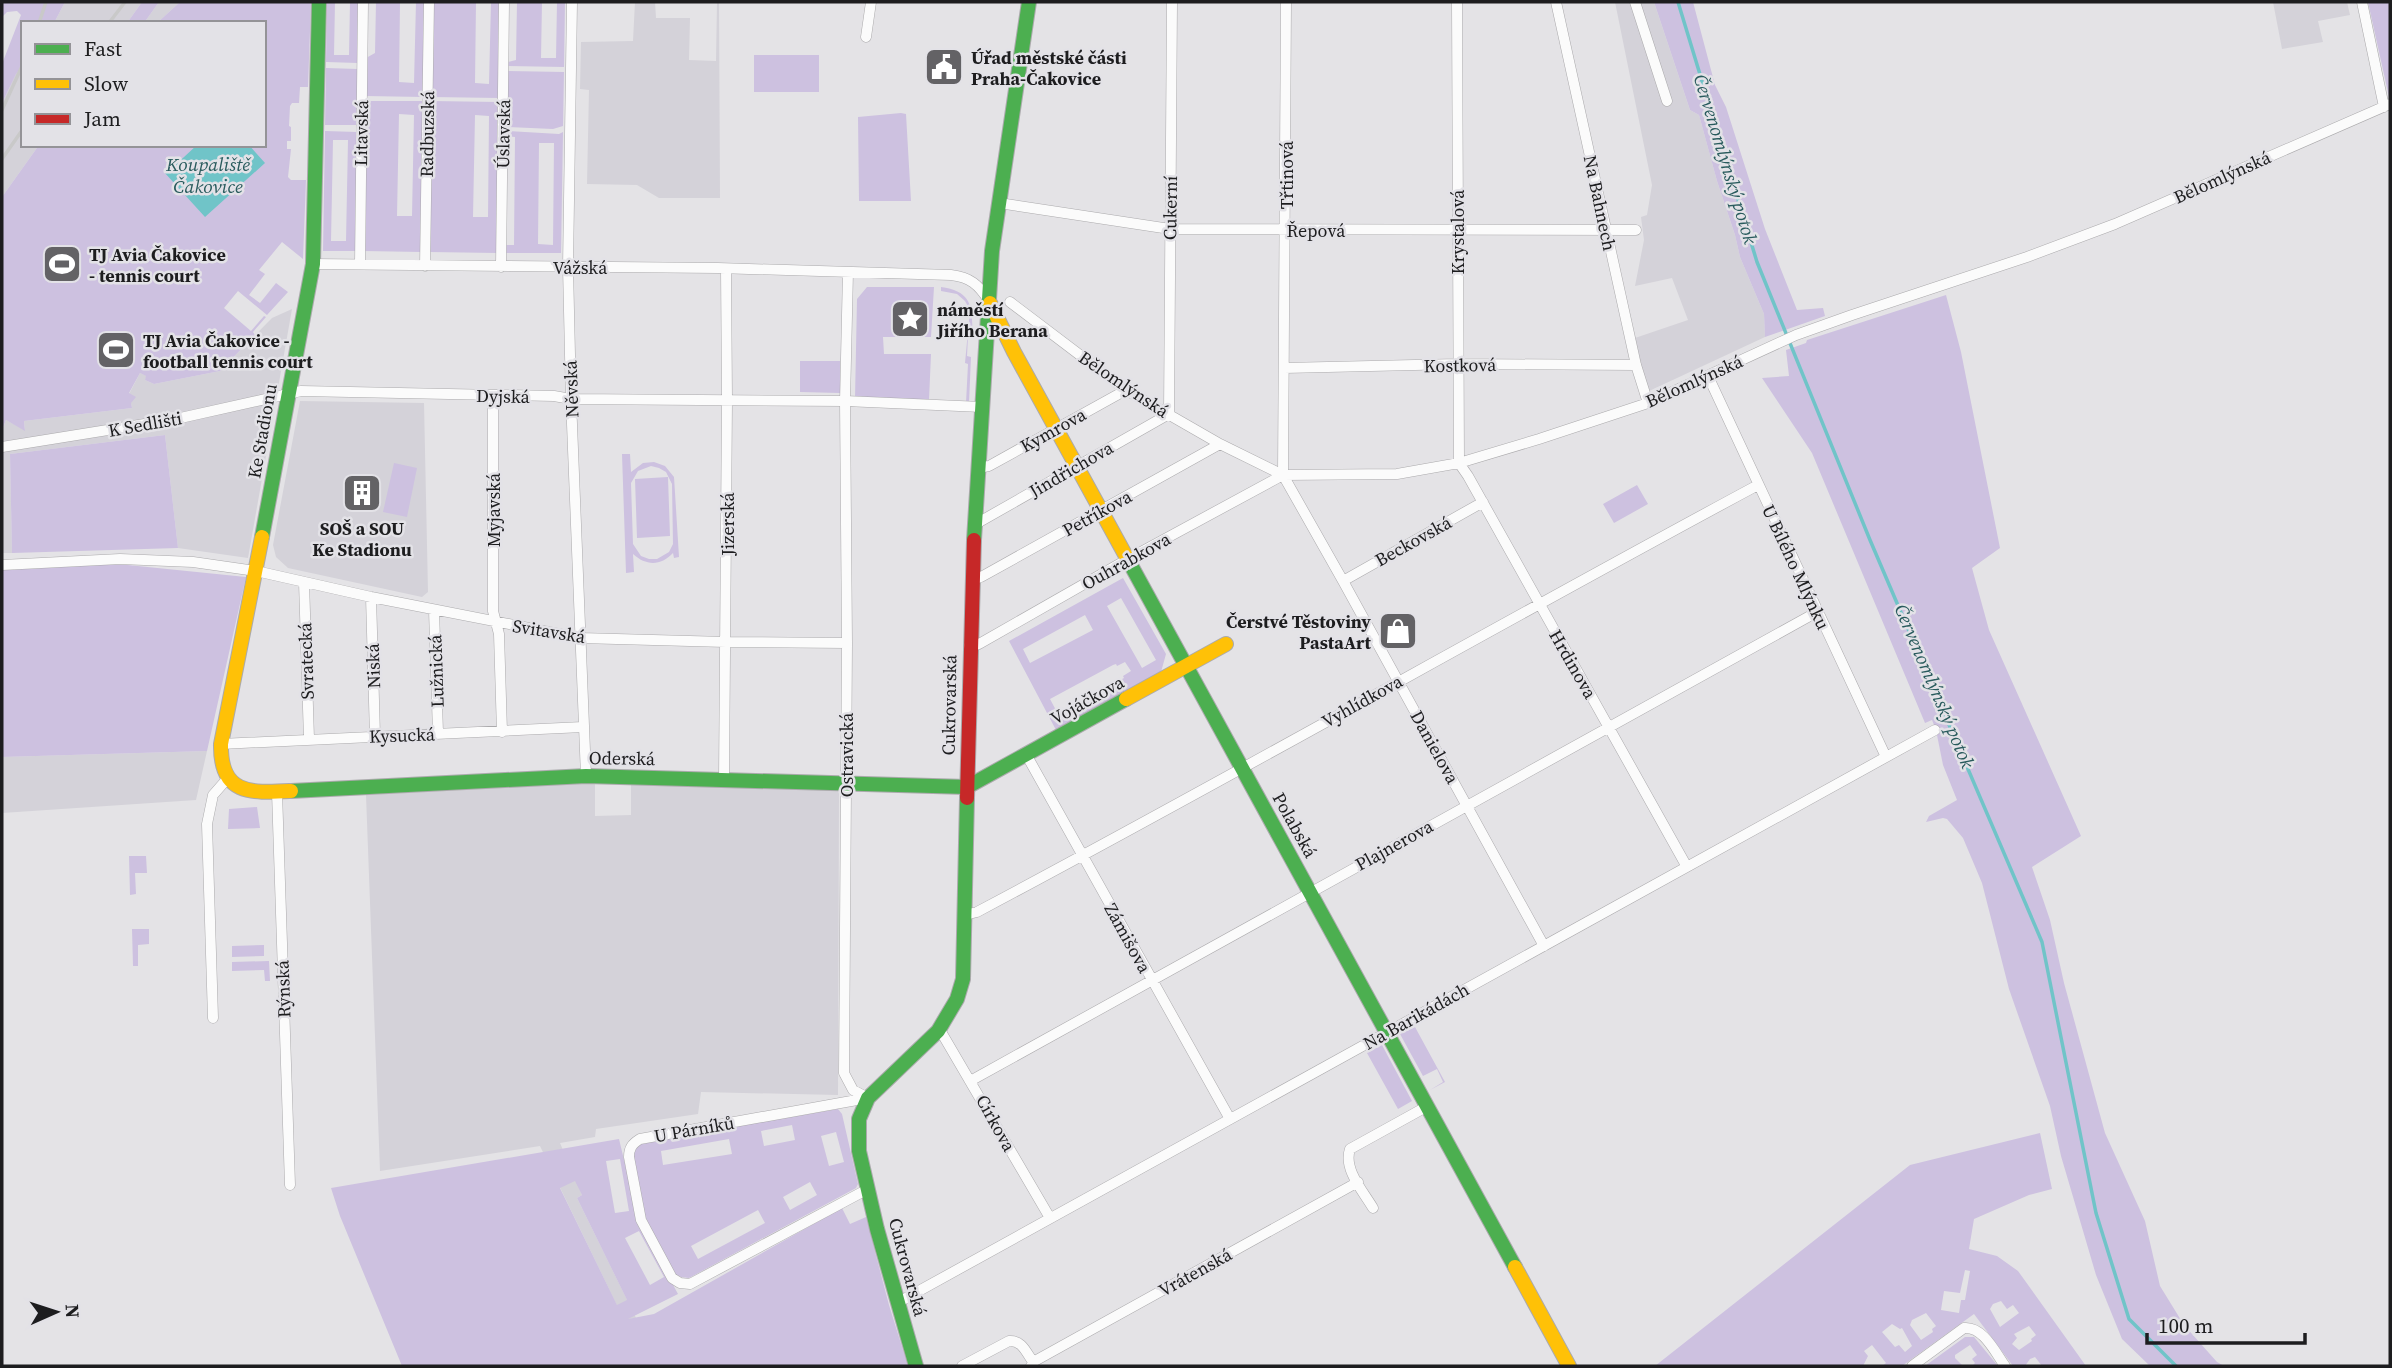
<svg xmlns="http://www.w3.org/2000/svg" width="2392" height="1368" font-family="'Source Serif 4',serif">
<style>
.built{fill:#d4d2d9}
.green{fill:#cdc1e0;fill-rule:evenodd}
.water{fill:#70c4c8}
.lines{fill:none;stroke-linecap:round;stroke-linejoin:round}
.stream{stroke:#70c4c8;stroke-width:3.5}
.street-casing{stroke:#abaaac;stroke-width:11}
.fast-casing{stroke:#abaaac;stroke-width:16}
.slow-casing{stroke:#abaaac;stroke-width:16}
.jam-casing{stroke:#abaaac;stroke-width:16}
.street{stroke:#fbfbfb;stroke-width:10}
.fast{stroke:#4caf50;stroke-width:14}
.slow{stroke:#ffc107;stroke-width:14}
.jam{stroke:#c62828;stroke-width:14}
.rail{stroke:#c9c9c9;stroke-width:3.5}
.labels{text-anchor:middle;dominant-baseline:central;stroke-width:5;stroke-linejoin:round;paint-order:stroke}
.poi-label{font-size:18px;font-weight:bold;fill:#1d1d1f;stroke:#e3e2e7;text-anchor:start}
.street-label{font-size:18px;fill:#1d1d1f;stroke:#e3e2e7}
.water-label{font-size:19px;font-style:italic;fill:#295b5d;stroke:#e3e2e7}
</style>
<rect width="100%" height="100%" fill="#e4e3e6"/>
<path class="built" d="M65,2H142L127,23H54Z
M159,2H180L157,23H144Z
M635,2H655L656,18H690L689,60L716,61L717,2H719L720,198H659L637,185L587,184L589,90L580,89L581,42L633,41Z
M1615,2H1654L1690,110L1699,115L1717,181L1735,235L1740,257L1764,314L1765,337L1647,392L1639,366L1635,338L1688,320L1672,278L1635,286L1644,240L1641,217L1647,215L1652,185Z
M2273,2H2347L2350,15L2318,21L2323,42L2282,49Z
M23,65V145H39L2,197V103L16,73Z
M292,309L248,558L178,548L165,435L10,454L12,553H2V430L6,420L25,430L24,421L132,408L129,394L140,373L147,376L145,380L154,384L220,371L272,318Z
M300,401L424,403L428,592L422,597L288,568L276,557L273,545Z
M207,751L196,800L2,813V757Z
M595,783V816L631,815V784L839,789L838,1095L701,1092L698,1114L596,1129L595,1137L560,1143L582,1195L577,1198L636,1318L624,1320L540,1146L380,1171L366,795Z"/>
<path class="green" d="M2,2H65L54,23H23V65L16,74L2,103V64L21,15L17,11L7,12L2,17Z
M142,2H159L144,23H127Z
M180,2H311L308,87H300L299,103H292L290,106L289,126L291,127V141H287V149H291L288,177L291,180H306L303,259L282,242L259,270L265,274L249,295L260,303L276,283L288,292L267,315L238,291L224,308L251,331L264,316L266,317L253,332L255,335L220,371L154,384L145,380L146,376L140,373L129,393L136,397L131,403L132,408L24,421L25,431L6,420L2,430V197L39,145H264V23H157Z
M327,2H335L334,55H349L350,2H359L358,63L326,62Z
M376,2H400L399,82L414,83L416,2H425L424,97L365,96L366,58L375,53Z
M433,2H476L475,83L489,84L491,2H500L499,98L432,97Z
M517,2H542L541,58H556L557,2H565L564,67L508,66V62L516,60Z
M1654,2H1693L1715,85L1726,107L1765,229L1797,310L1823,308L1825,316L1765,337L1764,314L1740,257L1735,235L1717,181L1699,115L1690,110Z
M2368,2H2390L2389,97Z
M754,55H819V92H754Z
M326,68L358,69L357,125H325Z
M508,71L564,72L563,126L553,129L507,127Z
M365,101H423L422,252L363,251ZM399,114L414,115L412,216H397Z
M431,101L499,102L497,253L429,252ZM475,115L489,116L488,217H473Z
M901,113L906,114L911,201H859L858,117Z
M325,131L357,132L355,251H323ZM333,140H348L346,241H331Z
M507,131L559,134L563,132L561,253H505V245H514L515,137L507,136ZM539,143H554L553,245L538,244Z
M867,287H934L931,337H883L884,354H931L929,400L925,402L855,399L857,299Z
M941,287C973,291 973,309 972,336L968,337L967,356L971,357L969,403H966L968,364L965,363L970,310L965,301L957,294L941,291Z
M1946,295L1961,352L2000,548L1972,568L1989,630L2081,836L2032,867L2050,920L2064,983L2105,1133L2145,1221L2160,1286L2184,1325L2217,1362L2224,1366H2150L2122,1339L2096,1275L2061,1156L2050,1106L2009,989L1982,883L1963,838L1947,819L1943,818L1926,822L1929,816L1957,800L1943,765L1936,730L1932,720L1925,723L1812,453L1762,378L1789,376L1786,350L1806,343L1807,340Z
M800,361H840V393L800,392Z
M165,435L178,548L12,553L10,454Z
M622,454H630L631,472L643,463L654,462L665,466L674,477L679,557L674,558L673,553C661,566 646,566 633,554L634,572L626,573ZM651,466L659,468L666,472L672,484L673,544L669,552L657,559H649L641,556L633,544L631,483L638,471Z
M394,463L417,468L407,517L383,512Z
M668,477L670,536L637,538L635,479Z
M1637,485L1648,504L1614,523L1603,504Z
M118,564L246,577L207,751L2,757V570Z
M1123,578L1166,654L1161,672L1056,730L1009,641ZM1121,598L1156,660L1142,668L1107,606ZM1085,615L1093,630L1030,663L1023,649ZM1125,662L1131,671L1123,676L1124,678L1058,714L1050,699L1113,665L1116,664L1117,666Z
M257,807L260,828L228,829L229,809Z
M129,856H146L147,873H135L136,894L130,895Z
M132,929H149V944L138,945V966H133Z
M264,945V956L232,957V946Z
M269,961L270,981H265L264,970L232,971V962Z
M1415,1027L1445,1082L1430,1090L1443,1082L1437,1069L1423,1076L1400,1034Z
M1382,1045L1412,1101L1398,1109L1367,1053Z
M838,1109L842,1114L858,1184L856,1188L689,1278L681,1277L675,1274L646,1220L630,1155L638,1143ZM792,1125L795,1140L764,1146L761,1131ZM836,1132L844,1162L829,1166L821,1136ZM729,1139L732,1154L663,1165L661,1151ZM810,1182L817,1195L790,1210L783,1197ZM758,1210L765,1223L698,1259L691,1246Z
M2040,1133L2052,1189L2029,1195L1974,1219L1969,1249L1997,1256L2018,1271L2086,1366H2042L2035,1357L2030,1359L2025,1366H2013L1974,1314L1902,1366H1882L1886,1363L1872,1345L1864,1351L1868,1356L1863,1366H1655L1910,1165ZM1965,1270L1970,1271L1965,1300H1961L1959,1313L1941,1310L1944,1291L1960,1293ZM2001,1301L2007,1309L2013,1305L2019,1313L2000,1327L1990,1309L1993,1304ZM1926,1313L1936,1326L1932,1329L1933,1332L1921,1340L1910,1325L1912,1320ZM1892,1324L1900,1329L1902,1328L1912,1346L1905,1352L1899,1345L1895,1347L1882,1332ZM2029,1326L2036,1335L2031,1339L2032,1341L2019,1350L2012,1344L2017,1338L2014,1334Z
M619,1139L639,1222L678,1294L628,1319L654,1314L842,1208L850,1224L866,1217L889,1305L908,1366H402L340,1216L331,1188ZM620,1159L629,1211L615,1213L606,1161ZM575,1181L582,1195L577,1198L627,1300L617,1305L560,1188ZM639,1231L664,1277L650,1285L625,1238Z
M1965,1337H1974L1998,1366H1972L1975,1363L1972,1359L1977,1355L1970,1345L1955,1355V1358L1963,1366H1925Z"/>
<path class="water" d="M197,145H249L265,163L205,217L164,172L169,168L171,169Z"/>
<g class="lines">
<path class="stream" d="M1678,2L1757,262L1870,540L2042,942L2096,1213L2129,1319L2176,1366"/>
<g class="street-casing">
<path id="street" d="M572,2L568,267L571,399L586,776
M1457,2L1459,463L1468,476L1687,867
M1556,2L1636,365L1648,403
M1635,2L1667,101
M2362,2L2384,107
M866,37L871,2
M999,203L1170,229L1636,230
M313,264L718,268L951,275C970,277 979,285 989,301
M360,264L363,2
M425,266L429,2
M501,267L504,2
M848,272L845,401L847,643L844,1073L853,1090L868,1098
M1010,302L1126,390L1220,444L1283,475L1397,474L1459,463L1539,439L1648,403L1796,335L1852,315L2027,257L2115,224L2390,104
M1284,368L1458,364L1636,365
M1708,376L1886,757
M493,396V611L499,634L502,732
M1169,414L1172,2
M2,447L176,419L301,391L554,396L571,399L845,401L982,407
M978,468L989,466L1126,390
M1283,475L1343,581L1544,946
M1283,475L1286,2
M974,525L1169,414
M2,565L120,559L193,562L256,571L371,597L580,638L726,642L847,643
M972,579L981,577L1220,444
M1343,581L1483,502
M304,582L309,739
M371,597L375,736
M434,610L438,733
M969,646L979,644L1128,559L1283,475
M221,744L583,727
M1027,756L1230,1119
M724,780L727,400L726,269
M277,792L290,1185
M965,915L977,912C1239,773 1497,625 1758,485
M213,1018L207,824L213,795L227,779
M940,1030L1050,1218
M972,1080L1817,612
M868,1098L640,1139C632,1144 629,1148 629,1157L641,1220L672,1278L680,1283L690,1284L868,1189
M1373,1208C1363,1191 1343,1169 1350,1149L1426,1107
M897,1303L1935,730
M1033,1362L1358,1182
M962,1366L1009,1341C1022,1340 1026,1352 1033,1362L1031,1366
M1912,1366L1964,1328C1983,1326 1995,1352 2005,1366"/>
</g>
<g class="fast-casing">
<path id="fast" d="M262,537L313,264L319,2
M974,540L992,251L1029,2
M1127,558L1515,1267
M291,791L586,776L967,787L1126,699
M916,1366L877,1229L859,1151V1119L868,1098L938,1031L957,999L963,979L967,798"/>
</g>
<g class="slow-casing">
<path id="slow" d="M990,303L1014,352L1127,558
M262,537L221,744C220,795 250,793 291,791
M1126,699L1226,644
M1515,1267L1569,1366"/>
</g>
<g class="jam-casing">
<path id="jam" d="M967,798L974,540"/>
</g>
<use href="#street" class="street"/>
<use href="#fast" class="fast"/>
<use href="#slow" class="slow"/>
<use href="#jam" class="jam"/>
<path class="rail" d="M39,23L46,2
M109,23L125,2
M2,110L23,64
M2,159L23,129"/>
</g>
<defs>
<g id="civic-square" transform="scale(2.0125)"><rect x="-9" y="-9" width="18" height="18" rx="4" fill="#636265" stroke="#e3e2e7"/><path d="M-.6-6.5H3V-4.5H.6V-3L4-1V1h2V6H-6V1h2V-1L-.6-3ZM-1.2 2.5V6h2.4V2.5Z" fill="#fff"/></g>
<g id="stadium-square" transform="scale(2.0125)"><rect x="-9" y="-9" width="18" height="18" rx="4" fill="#636265" stroke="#e3e2e7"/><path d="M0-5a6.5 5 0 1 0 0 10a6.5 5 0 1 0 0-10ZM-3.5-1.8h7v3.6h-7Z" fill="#fff"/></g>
<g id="sight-square" transform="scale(2.0125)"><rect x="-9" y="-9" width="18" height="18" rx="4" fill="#636265" stroke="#e3e2e7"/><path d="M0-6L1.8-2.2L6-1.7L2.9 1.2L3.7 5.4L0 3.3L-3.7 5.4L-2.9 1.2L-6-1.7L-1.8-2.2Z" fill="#fff"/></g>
<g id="building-square" transform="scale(2.0125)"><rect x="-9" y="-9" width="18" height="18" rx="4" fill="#636265" stroke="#e3e2e7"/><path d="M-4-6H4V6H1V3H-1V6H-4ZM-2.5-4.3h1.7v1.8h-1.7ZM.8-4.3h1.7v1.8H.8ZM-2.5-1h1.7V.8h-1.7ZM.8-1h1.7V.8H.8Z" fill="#fff"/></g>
<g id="shop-square" transform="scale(2.0125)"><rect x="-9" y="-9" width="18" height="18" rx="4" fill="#636265" stroke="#e3e2e7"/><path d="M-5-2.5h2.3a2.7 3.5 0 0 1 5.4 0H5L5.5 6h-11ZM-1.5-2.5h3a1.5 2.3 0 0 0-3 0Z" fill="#fff"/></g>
</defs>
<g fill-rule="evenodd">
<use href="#civic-square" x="944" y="67"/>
<use href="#stadium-square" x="62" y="264"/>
<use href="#sight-square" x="910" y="319"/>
<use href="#stadium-square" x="116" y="350"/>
<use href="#building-square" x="362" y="493"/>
<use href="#shop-square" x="1398" y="631"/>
</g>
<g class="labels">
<g class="poi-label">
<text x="971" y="57">Úřad městské části<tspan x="971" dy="21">Praha-Čakovice</tspan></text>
<text x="89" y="254">TJ Avia Čakovice<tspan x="89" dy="21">- tennis court</tspan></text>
<text x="937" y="309">náměstí<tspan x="937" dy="21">Jiřího Berana</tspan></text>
<text x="143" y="340">TJ Avia Čakovice -<tspan x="143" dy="21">football tennis court</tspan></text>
<text x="362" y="528" text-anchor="middle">SOŠ a SOU<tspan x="362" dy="21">Ke Stadionu</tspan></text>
<text x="1371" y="621" text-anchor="end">Čerstvé Těstoviny<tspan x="1371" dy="21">PastaArt</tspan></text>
</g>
<g class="street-label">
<text transform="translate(361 133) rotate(-89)">Litavská</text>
<text transform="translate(427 134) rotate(-89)">Radbuzská</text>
<text transform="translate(503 134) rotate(-89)">Úslavská</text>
<text transform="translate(1286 175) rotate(-90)">Třtinová</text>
<text transform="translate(2222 177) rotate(-24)">Bělomlýnská</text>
<text transform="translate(1600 203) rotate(78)">Na Bahnech</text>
<text transform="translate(1170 208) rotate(-89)">Cukerní</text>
<text x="1316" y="230">Řepová</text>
<text transform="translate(1457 232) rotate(-90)">Krystalová</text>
<text x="580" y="267">Vážská</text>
<text transform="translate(1460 365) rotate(-1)">Kostková</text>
<text transform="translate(1694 381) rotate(-24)">Bělomlýnská</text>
<text transform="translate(1124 384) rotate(34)">Bělomlýnská</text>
<text transform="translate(571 389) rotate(-92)">Něvská</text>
<text transform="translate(503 396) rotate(1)">Dyjská</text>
<text transform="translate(145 424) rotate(-10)">K Sedlišti</text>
<text transform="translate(1053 430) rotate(-29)">Kymrova</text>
<text transform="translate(262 431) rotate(-80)">Ke Stadionu</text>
<text transform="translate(1071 469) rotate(-30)">Jindřichova</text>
<text transform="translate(493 510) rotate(-90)">Myjavská</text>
<text transform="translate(1097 513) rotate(-29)">Petříkova</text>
<text transform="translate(727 524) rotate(-90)">Jizerská</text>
<text transform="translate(1413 541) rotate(-29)">Beckovská</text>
<text transform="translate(1126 561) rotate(-29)">Ouhrabkova</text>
<text transform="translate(1796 567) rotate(65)">U Bílého Mlýnku</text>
<text transform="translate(549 631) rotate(9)">Svitavská</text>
<text transform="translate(306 661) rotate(-92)">Svratecká</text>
<text transform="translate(1573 664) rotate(60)">Hrdinova</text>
<text transform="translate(373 666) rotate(-92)">Niská</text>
<text transform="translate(436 671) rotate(-92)">Lužnická</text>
<text transform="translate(1087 700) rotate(-29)">Vojáčkova</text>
<text transform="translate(1362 701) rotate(-29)">Vyhlídkova</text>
<text transform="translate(949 705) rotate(-89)">Cukrovarská</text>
<text transform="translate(402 735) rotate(-2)">Kysucká</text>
<text transform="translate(1435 747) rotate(61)">Danielova</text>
<text transform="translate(846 755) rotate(-90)">Ostravická</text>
<text transform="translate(622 758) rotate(1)">Oderská</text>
<text transform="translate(1295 825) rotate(61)">Polabská</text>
<text transform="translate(1394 845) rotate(-29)">Plajnerova</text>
<text transform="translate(1128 938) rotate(61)">Zámišova</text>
<text transform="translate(283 989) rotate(-92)">Rýnská</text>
<text transform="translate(1416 1016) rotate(-29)">Na Barikádách</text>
<text transform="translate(996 1123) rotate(61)">Církova</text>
<text transform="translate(694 1129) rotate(-10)">U Párníků</text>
<text transform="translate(908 1267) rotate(75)">Cukrovarská</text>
<text transform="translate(1195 1272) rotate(-29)">Vrátenská</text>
</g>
<g class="water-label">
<text transform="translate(1726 159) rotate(73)">Červenomlýnský potok</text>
<text x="208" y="164">Koupaliště<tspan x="208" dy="22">Čakovice</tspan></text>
<text transform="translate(1935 686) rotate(67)">Červenomlýnský potok</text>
</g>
</g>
<rect width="2392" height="1368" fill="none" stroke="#1d1d1f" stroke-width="7"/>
<rect x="21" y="21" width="245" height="126" fill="#e3e2e7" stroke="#949397" stroke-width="2"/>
<rect x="35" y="44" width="35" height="10" fill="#4caf50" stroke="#949397" stroke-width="2"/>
<text x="84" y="56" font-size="21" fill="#1d1d1f">Fast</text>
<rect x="35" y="79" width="35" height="10" fill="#ffc107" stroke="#949397" stroke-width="2"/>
<text x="84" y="91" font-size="21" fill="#1d1d1f">Slow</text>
<rect x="35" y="114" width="35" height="10" fill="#c62828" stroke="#949397" stroke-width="2"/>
<text x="84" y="126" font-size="21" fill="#1d1d1f">Jam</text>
<g transform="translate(56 1312) rotate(87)" stroke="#e3e2e7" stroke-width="5" paint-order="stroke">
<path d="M0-5L12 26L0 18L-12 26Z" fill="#1d1d1f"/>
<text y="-10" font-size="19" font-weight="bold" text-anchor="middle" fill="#1d1d1f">N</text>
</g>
<path d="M2147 1333v10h158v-10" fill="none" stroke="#1d1d1f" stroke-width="3.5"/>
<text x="2158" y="1333" font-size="21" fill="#1d1d1f" stroke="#e3e2e7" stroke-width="5" paint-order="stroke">100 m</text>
</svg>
